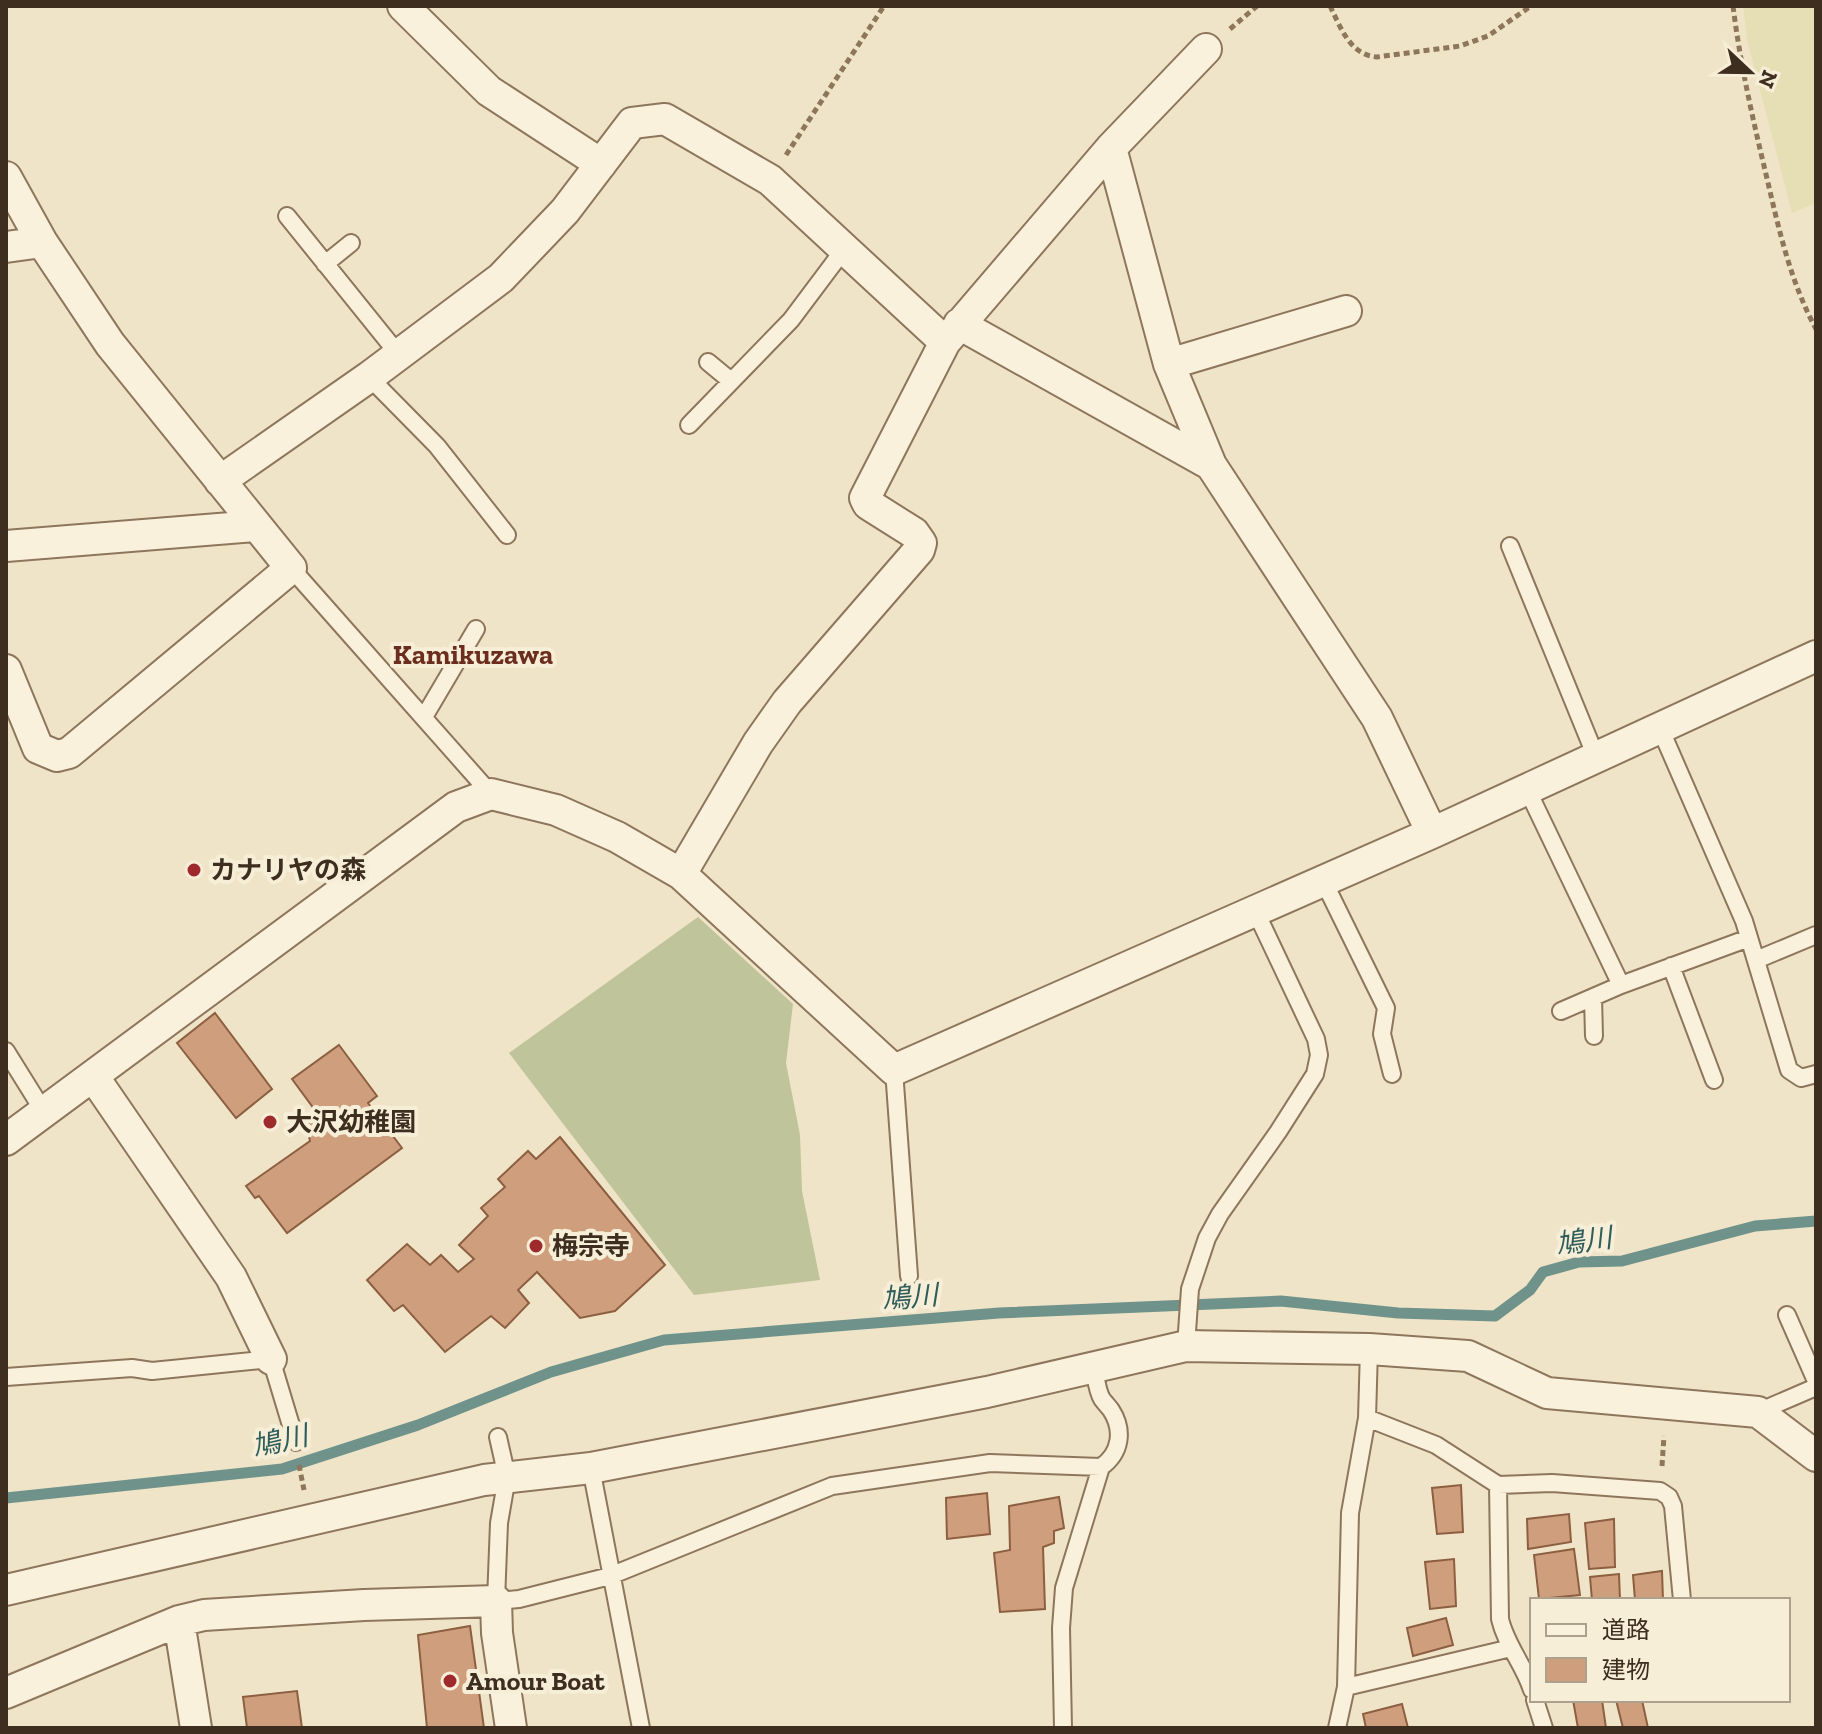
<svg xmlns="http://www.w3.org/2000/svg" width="1822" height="1734" font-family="'Zilla Slab','Noto Sans JP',serif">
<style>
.farmland{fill:#e6deb5}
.cemetery{fill:#bfc49a}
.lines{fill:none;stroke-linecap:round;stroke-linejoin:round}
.stream{stroke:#6f938a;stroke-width:11}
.building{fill:#cf9f7d;stroke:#8d5f41;stroke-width:2}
.lane-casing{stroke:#8d765c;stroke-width:20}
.street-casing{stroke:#8d765c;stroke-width:34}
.path{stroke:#8d765c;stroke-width:5;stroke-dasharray:6 4;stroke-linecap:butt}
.lane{stroke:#faf1dc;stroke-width:16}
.street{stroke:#faf1dc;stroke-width:30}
.poi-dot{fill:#9e2a2b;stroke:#f7eed8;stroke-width:3}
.labels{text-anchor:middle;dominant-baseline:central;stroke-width:8;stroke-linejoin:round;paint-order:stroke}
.poi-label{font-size:26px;font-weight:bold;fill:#3d2e20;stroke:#f7eed8;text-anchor:start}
.neighbourhood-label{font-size:28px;font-weight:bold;fill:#6b2e1e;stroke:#f7eed8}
.water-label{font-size:28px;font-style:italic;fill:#2f5d5a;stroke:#f7eed8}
</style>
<rect width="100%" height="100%" fill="#f0e4c8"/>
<path class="farmland" d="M1743,6H1816V203L1792,213L1747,40Z"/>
<path class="cemetery" d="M698,917L793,1004L786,1063L800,1135L802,1191L820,1280L694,1295L509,1053Z"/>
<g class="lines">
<path class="stream" d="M6,1498L282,1469L418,1425L551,1372L664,1340L999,1313L1281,1301L1398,1313L1495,1316L1530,1290L1543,1272L1579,1262L1622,1261L1755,1226L1816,1221"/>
</g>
<path class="building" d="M215,1013L272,1089L236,1118L177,1043Z
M339,1045L377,1096L368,1103L402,1148L287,1233L259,1196L255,1198L246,1186L310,1141L307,1127L314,1109L292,1079Z
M560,1137L665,1265L615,1311L580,1318L537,1272L518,1290L529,1303L505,1328L491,1316L445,1352L403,1305L394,1311L367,1280L407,1244L430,1265L441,1255L458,1272L474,1259L459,1245L488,1216L481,1208L505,1187L498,1179L528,1151L536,1159Z
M1461,1485L1463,1532L1437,1534L1432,1488Z
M987,1493L990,1534L947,1539L946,1498Z
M1059,1497L1064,1528L1054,1531V1543L1043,1547L1045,1609L1000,1612L994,1553L1010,1550L1009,1506Z
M1569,1514L1571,1542L1528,1549L1527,1519Z
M1614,1519L1615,1567L1589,1569L1585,1523Z
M1574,1549L1580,1595L1539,1599L1534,1555Z
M1454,1559L1456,1606L1430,1609L1425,1562Z
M1662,1571L1663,1600H1635L1633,1575Z
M1619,1574L1620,1600H1592L1590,1577Z
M1446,1618L1453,1645L1413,1656L1407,1628Z
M470,1626L484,1728H427L418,1635Z
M297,1691L302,1728H247L243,1697Z
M1573,1700H1602L1606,1728H1578Z
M1616,1700H1642L1648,1728H1623Z
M1402,1704L1408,1728H1366L1363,1714Z"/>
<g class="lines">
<g class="lane-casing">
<path id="lane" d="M287,216L399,355
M325,264L351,243
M708,362L731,381
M369,377L437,446L507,535
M689,425L791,320L845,248
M1510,546L1596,757
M291,568L491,794
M424,717L476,629
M1660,728L1744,921L1789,1070L1801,1078L1816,1074
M1527,789L1621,985
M1323,880L1386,1008L1382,1034L1392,1074
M1756,960L1816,935
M1671,966L1714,1080
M1593,997L1594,1036
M1561,1011L1621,985L1749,938
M6,1051L44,1112
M894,1070L909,1276
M1787,1315L1816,1381
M1186,1346L1190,1289L1207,1238L1220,1214L1278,1132L1315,1074L1319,1055L1316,1039L1255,910
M6,1377L132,1368L152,1371L271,1359L296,1442
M1758,1412L1816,1387
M1367,1418L1436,1445L1498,1485L1500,1619C1506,1645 1524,1665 1532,1690
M498,1437L507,1477L499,1523L496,1601L519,1599L610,1576L832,1486L990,1463L1101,1467C1121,1453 1124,1430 1111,1410C1108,1406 1105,1403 1102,1399C1097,1391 1096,1378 1094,1368
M591,1468L641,1728
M1498,1485L1552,1483L1660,1491L1669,1497L1673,1506L1682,1600
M1346,1687L1511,1648
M1535,1700L1544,1728
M1063,1728L1061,1628L1064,1588L1101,1467
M1337,1728L1346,1687L1350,1513L1367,1418L1369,1349"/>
</g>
<g class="street-casing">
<path id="street" d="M403,6L489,91L601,164
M1111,148L1169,364L1211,465L1377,718L1432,833
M6,177L42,242L110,344L291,568L69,753L57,756L38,748L6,670
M6,247L42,242
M959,324L1211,465
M1169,364L1346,311
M220,481L369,377L501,278L565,211L632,123L665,119L770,180L945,342
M6,546L256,526
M681,874L758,743L787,702L919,550L921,543L914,533L868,504L865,498L945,342L1111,148L1206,49
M93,1076L231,1277L271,1359
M6,1140L456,807L491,794L556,810L617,837L681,874L894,1070L1432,833L1816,656
M6,1590L484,1480L591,1468L987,1392L1186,1346L1369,1349L1468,1356L1547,1393L1758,1412L1816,1456
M179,1621L196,1728
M6,1693L179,1621L204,1615L364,1605L496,1601L497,1633L511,1728"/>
</g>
<path class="path" d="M1330,6C1341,28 1350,55 1377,57L1460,46L1488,36L1531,6
M1733,6C1740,62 1752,116 1765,170C1778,225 1789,279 1816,329
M1230,29L1257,6
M786,155L884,6
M299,1465L304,1490
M1662,1466L1664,1436"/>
<use href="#lane" class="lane"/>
<use href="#street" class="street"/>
</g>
<g class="poi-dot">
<circle cx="194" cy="870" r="8"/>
<circle cx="270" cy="1122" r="8"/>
<circle cx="536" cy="1246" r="8"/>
<circle cx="450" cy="1681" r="8"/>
</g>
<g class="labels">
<g class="poi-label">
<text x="210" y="870">カナリヤの森</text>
<text x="286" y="1122">大沢幼稚園</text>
<text x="552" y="1246">梅宗寺</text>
<text x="466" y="1681">Amour Boat</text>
</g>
<g class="neighbourhood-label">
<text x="473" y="654">Kamikuzawa</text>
</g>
<g class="water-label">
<text transform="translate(1584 1241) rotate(-8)">鳩川</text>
<text transform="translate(910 1297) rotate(-5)">鳩川</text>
<text transform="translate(280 1441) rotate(-13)">鳩川</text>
</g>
</g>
<rect width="1822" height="1734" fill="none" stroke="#3d2e20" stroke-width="16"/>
<rect x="1530" y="1598" width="260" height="104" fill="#f7eed8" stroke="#ada18e" stroke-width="2"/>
<rect x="1546" y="1624" width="40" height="12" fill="#faf1dc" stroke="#ada18e" stroke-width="2"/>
<text x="1602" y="1638" font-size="24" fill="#3d2e20">道路</text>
<rect x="1546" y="1658" width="40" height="24" fill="#cf9f7d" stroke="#ada18e" stroke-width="2"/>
<text x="1602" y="1678" font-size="24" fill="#3d2e20">建物</text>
<g transform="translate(1750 72) rotate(112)" stroke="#f7eed8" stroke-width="6" paint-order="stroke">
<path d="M0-6L14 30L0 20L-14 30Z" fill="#3d2e20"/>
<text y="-12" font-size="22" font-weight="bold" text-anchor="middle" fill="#3d2e20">N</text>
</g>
</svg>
